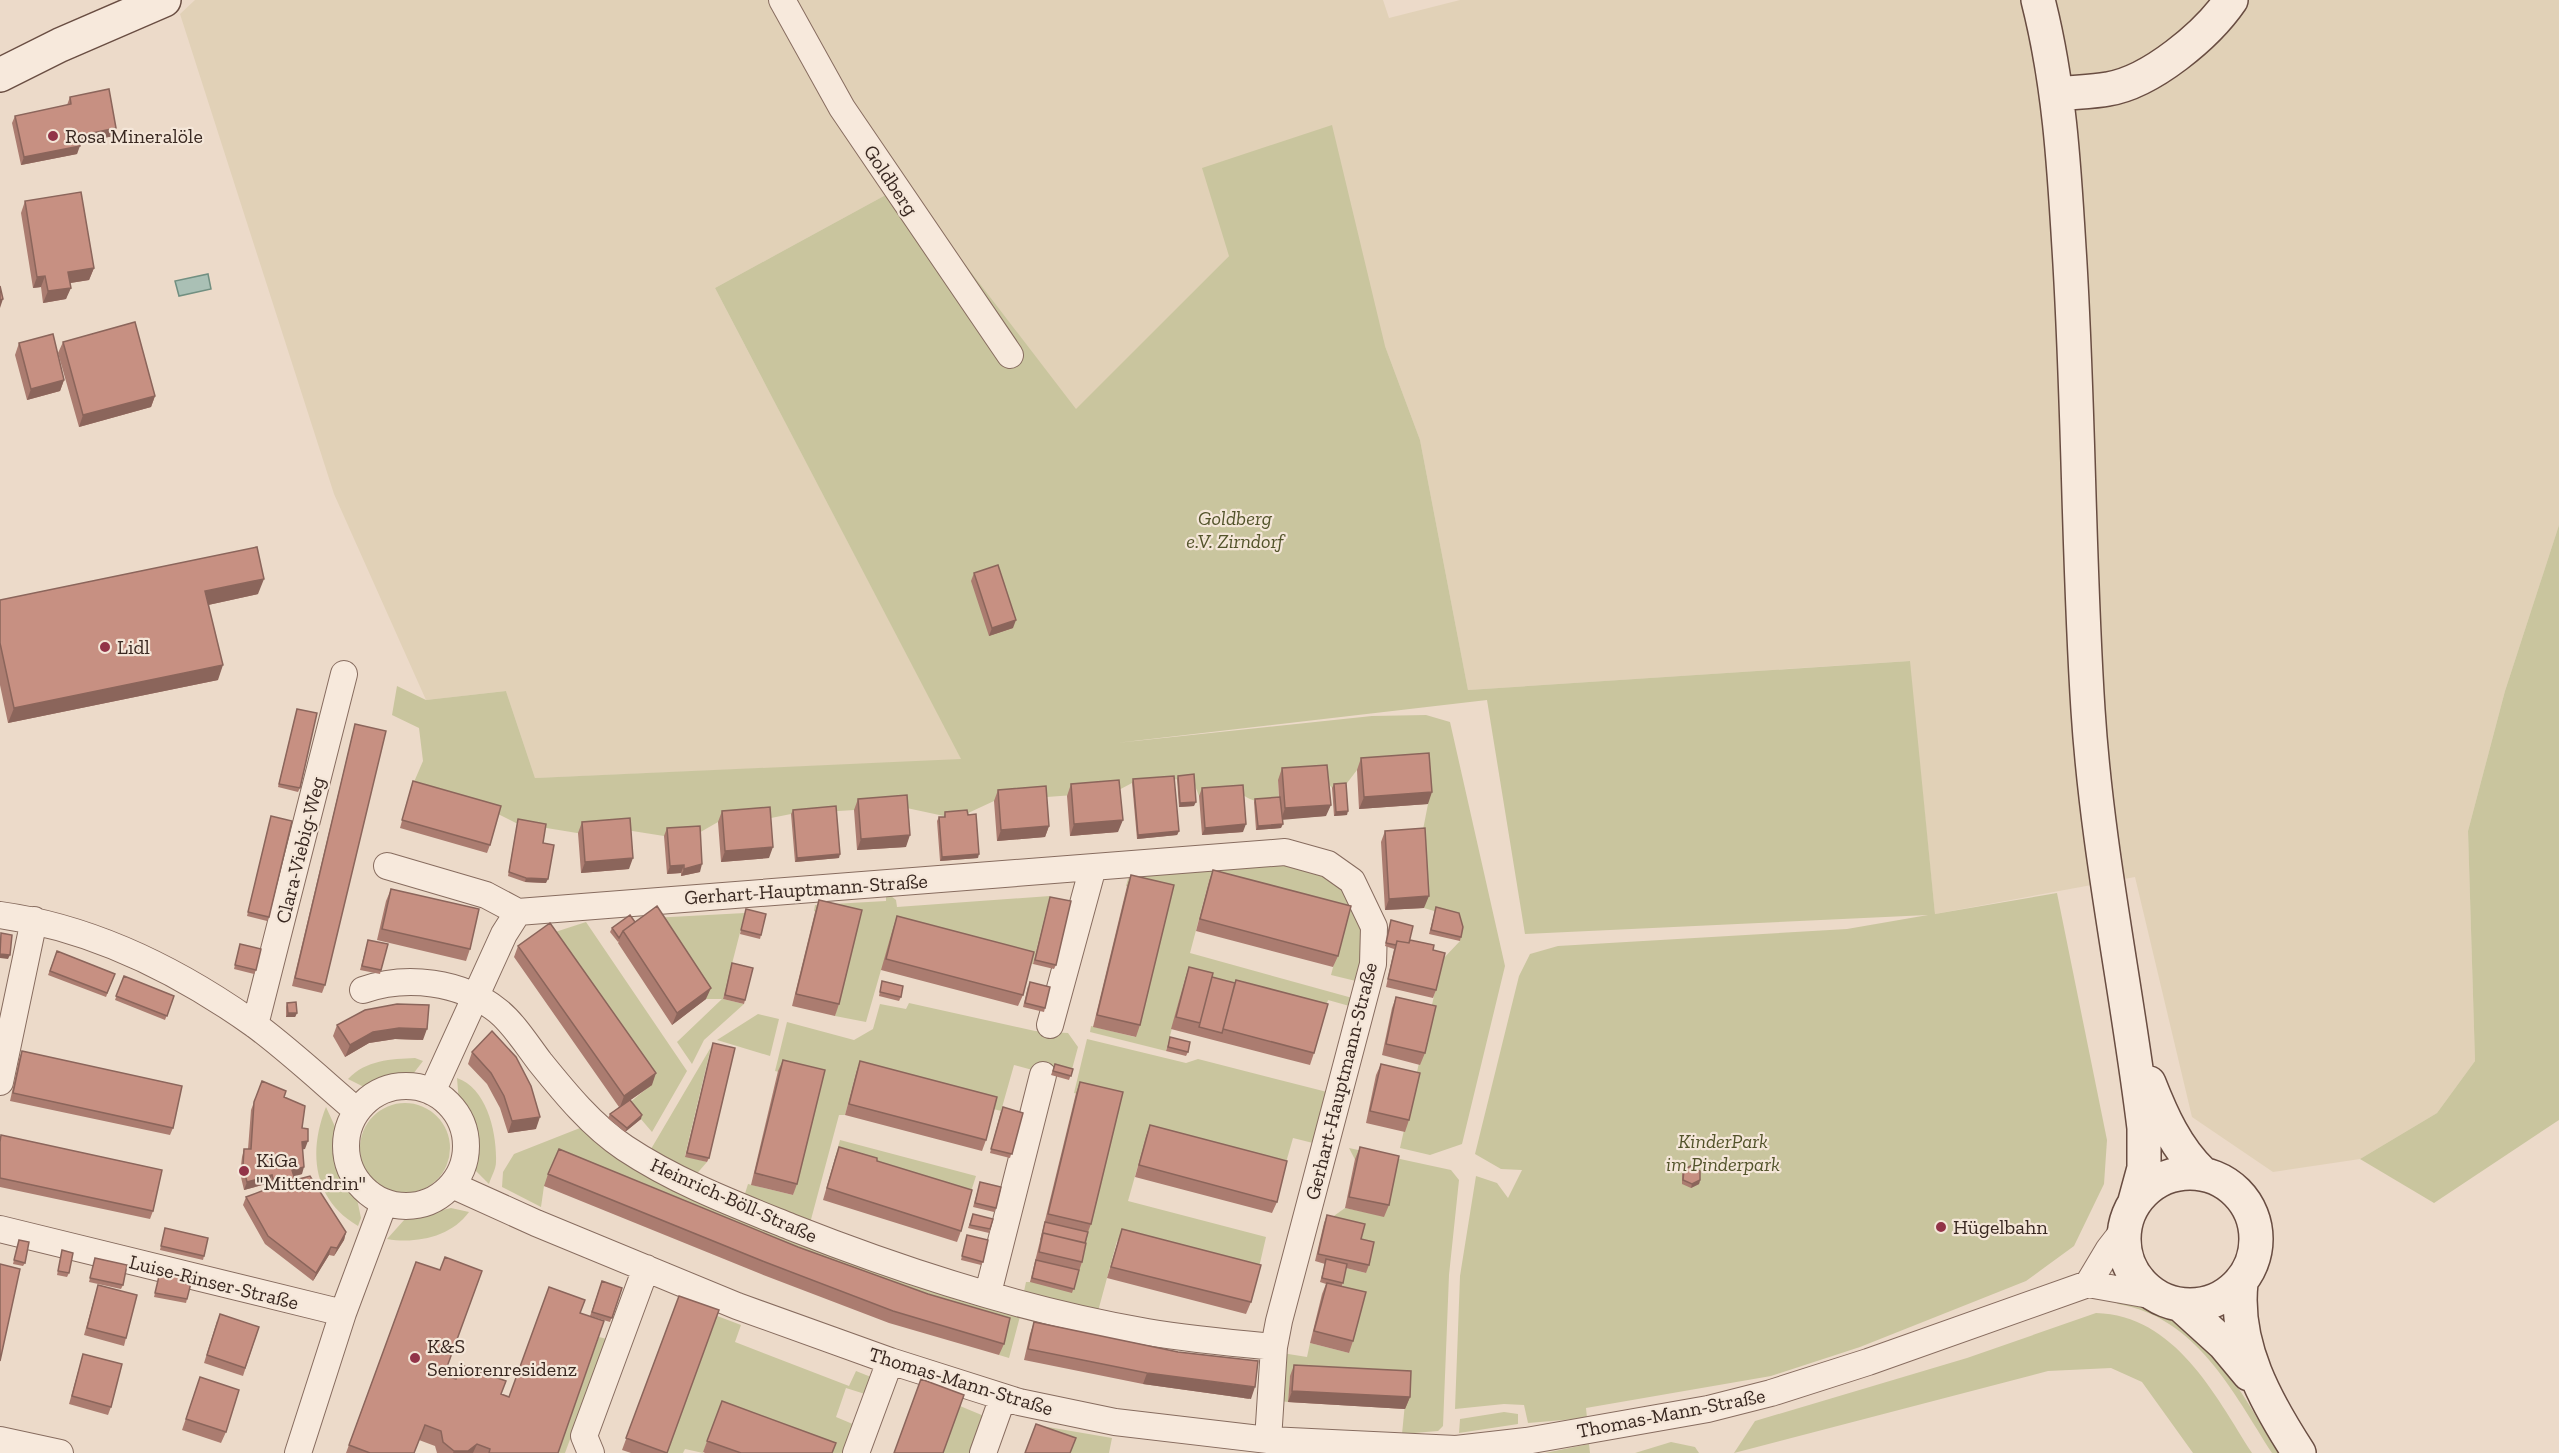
<svg xmlns="http://www.w3.org/2000/svg" width="2559" height="1453" font-family="'Zilla Slab',serif">
<style>
.farmland{fill:#e1d1b7}
.green{fill:#c9c59e}
.water{fill:#aac0b5;stroke:#718f81;stroke-width:1.5}
.lines{fill:none;stroke-linecap:round;stroke-linejoin:round}
.street-casing{stroke:#876c5f;stroke-width:28}
.secondary-casing{stroke:#694d42;stroke-width:36}
.street{stroke:#f7e9dc;stroke-width:26}
.secondary{stroke:#f7e9dc;stroke-width:33}
.wall{fill:#ab7c70}
.shaded-wall{fill:#8b655b}
.building{fill:#c79082;stroke:#8b655b;stroke-width:1.5}
.poi-dot{fill:#923348;stroke:#f4e6d8;stroke-width:2}
.labels{text-anchor:middle;dominant-baseline:central;stroke-width:4.5;stroke-linejoin:round;paint-order:stroke}
.poi-label{font-size:20px;fill:#392821;stroke:#f4e6d8;text-anchor:start}
.street-label{font-size:20px;fill:#392821;stroke:#f4e6d8}
.park-label{font-size:20px;font-style:italic;fill:#52532a;stroke:#f4e6d8}
</style>
<rect width="100%" height="100%" fill="#ecdac9"/>
<path class="farmland" d="M195,0H1383L1389,18L1460,0H2559V525L2505,691L2468,831L2475,1061L2437,1113L2360,1159L2273,1172L2192,1117L2135,877L1935,914L1909,661L1468,690L1420,440L1385,346L1229,256L1076,410L904,185L715,288L962,760L535,778L506,691L426,700L334,494L180,14Z"/>
<path class="green" d="M1332,125L1385,346L1420,440L1468,690L1910,661L1935,914L2057,893L2107,1140L2104,1184L2074,1246L2026,1281L1860,1347L1771,1376L1586,1408L1587,1418L1528,1423L1524,1405L1504,1404L1455,1409L1460,1276L1476,1176L1497,1183L1508,1198L1522,1170L1501,1169L1475,1154L1519,976L1530,954L1558,946L1847,929L1928,915L1525,934L1487,700L1116,743L1372,716L1426,715L1450,722L1505,966L1462,1144L1430,1155L1400,1148L1442,960L1460,941L1462,931L1434,911L1424,908L1421,840L1428,804L1357,770L1344,787L1332,788L1323,777L1278,780L1279,801C1260,802 1256,804 1240,793L1199,796L1192,778L1132,783L1115,792L994,801L966,814L944,816L902,807L791,814L766,819L718,822L697,834L664,836L626,830L577,833L516,823L498,814L411,789L423,761L419,728L392,715L397,686L426,700L506,691L535,778L961,759L715,288L904,185L1076,409L1229,256L1202,168Z
M2559,525V1120L2434,1203L2360,1159L2437,1113L2475,1061L2468,831L2505,691Z
M1285,860L1324,870L1350,892L1366,929L1360,982L1331,975L1346,918L1209,881L1190,953L1356,999L1353,1007L1328,1000L1323,1015L1185,979L1166,1051L1090,1032L1091,1026L1135,1037L1170,897L1126,886L1130,872Z
M886,892L896,900L897,907L1050,896L1033,964L881,970L866,1022L835,1016L857,922L814,911L815,905L886,901Z
M745,913L723,999L744,1004L704,1040L692,1064L677,1042L722,999H706L652,918Z
M586,922L687,1071L652,1132L628,1104L652,1084L546,935Z
M909,1003L1035,1031L1068,1033L1078,1047L1071,1073L1051,1075L1014,1065L1001,1111L856,1073L845,1115H839L809,1227L743,1200L748,1184L793,1195L821,1082L775,1071L787,1022L854,1040L873,1029L880,1004L906,1009Z
M758,1014L779,1019L770,1056L717,1040Z
M1087,1039L1186,1063L1198,1059L1331,1093L1317,1144L1293,1138L1283,1173L1146,1137L1128,1201L1266,1237L1257,1276L1117,1241L1097,1315L1023,1296L1026,1282H1030L1118,1104L1074,1093Z
M711,1047L685,1156L707,1162L693,1178L680,1171L682,1166L651,1149Z
M415,1058L423,1061L410,1078H390L364,1087L348,1079C366,1060 391,1059 415,1058Z
M457,1078C487,1088 497,1133 496,1162C496,1169 491,1177 489,1184L474,1169L476,1148L471,1124L459,1103Z
M360 1148a45 45 0 1 1 90 0a45 45 0 1 1-90 0Z
M326,1107L337,1131L333,1158L344,1184L357,1199L361,1218L358,1226C313,1200 308,1152 326,1107Z
M580,1128L629,1163L1022,1309L1009,1358L999,1355L1006,1330L544,1186L541,1207L502,1187L503,1172L514,1154Z
M840,1140L976,1176L968,1201L835,1158Z
M1349,1148L1451,1170L1459,1180L1449,1275L1443,1426L1438,1431L1402,1434L1407,1383L1290,1377L1288,1402L1279,1401L1282,1353L1307,1357L1310,1343L1349,1353L1342,1287L1346,1268L1366,1273L1358,1247L1362,1232L1324,1223L1345,1208L1384,1216Z
M451,1208L469,1212C451,1237 416,1244 387,1239L405,1219Z
M2116,1299C2202,1308 2237,1388 2279,1453H2272C2233,1392 2196,1317 2118,1304L2115,1302Z
M683,1303L741,1325L735,1342L849,1386L856,1371L871,1377L865,1394L846,1388L836,1417L855,1425L844,1453H827L718,1413L703,1453L685,1449L683,1453H667L715,1322Z
M2096,1313C2175,1315 2215,1395 2252,1453H2193L2142,1382L2111,1368L2048,1371L1734,1453L1755,1421L1967,1358Z
M599,1337L607,1339L565,1453H558Z
M960,1406L984,1416L971,1453H943Z
M1504,1412L1518,1414V1424L1459,1433L1460,1419Z
M1036,1425L1112,1438L1109,1453H1070Z
M1671,1442L1695,1447L1699,1453H1635Z
M1589,1444L1590,1453H1545Z"/>
<path class="water" d="M208,274L211,289L179,296L175,281Z"/>
<g class="lines">
<g class="street-casing">
<path id="street" d="M782,0L842,108L1010,355
M387,866L486,895L518,912
M0,915C94,928 178,970 255,1025C290,1051 323,1082 357,1111
M363,990C406,975 461,981 498,1011C514,1024 527,1045 540,1062C565,1093 592,1126 625,1148C676,1182 734,1204 791,1227C905,1272 1026,1311 1147,1332C1189,1339 1232,1343 1274,1347
M255,1025L344,674
M1050,1025L1093,867
M0,1082L34,920
M346 1146a60 60 0 1 1 120 0a60 60 0 1 1-120 0Z
M432,1092L504,934L518,912L1285,852L1328,864L1352,881L1374,927L1373,964L1279,1321L1274,1347L1268,1440
M452,1185L536,1223L737,1306L890,1361L1019,1402L1115,1422L1268,1440L1456,1449L1526,1441L1708,1409L1771,1393L1868,1362L2088,1284L2155,1296
M0,1229L343,1313
M2088,1284L2109,1249L2123,1231
M988,1293L1043,1075
M0,1440L60,1453
M298,1453L343,1313L384,1203
M591,1453L584,1436L646,1268
M856,1453L890,1361
M983,1453L1003,1397"/>
</g>
<g class="secondary-casing">
<path id="secondary" d="M2038,0C2059,82 2064,164 2069,248C2079,402 2078,556 2088,710C2097,851 2127,988 2144,1128V1168L2135,1201
M0,75L60,45L164,0
M2057,94C2074,92 2092,92 2108,89C2151,82 2207,35 2231,0
M2149,1083C2162,1116 2176,1148 2202,1173
M2124 1239a66 66 0 1 1 132 0a66 66 0 1 1-132 0Z
M2241,1283C2234,1345 2266,1402 2299,1453
M2181,1305L2224,1344L2249,1374"/>
</g>
<use href="#street" class="street"/>
<use href="#secondary" class="secondary"/>
</g>
<path class="wall" d="M70,97L114,136L79,143L77,154L21,165L12,123L15,116L67,105Z
M25,201L94,268L89,280L70,283L66,299L43,303L41,287L33,288L21,213Z
M63,342L155,396L151,407L79,427L58,353Z
M19,343L64,380L60,391L27,400L15,355Z
M974,573L1013,628L989,636L971,581Z
M258,594L208,605L218,680L8,723L0,685V600Z
M297,709L300,788L298,792L278,787Z
M355,724L325,985L322,993L292,986L353,732Z
M1361,758L1428,804L1359,809L1357,770Z
M1282,768L1326,816L1282,819L1281,828L1256,830L1254,802L1255,799L1279,797L1278,780Z
M1178,776L1194,806L1179,807L1177,779Z
M1133,779L1179,831L1177,835L1137,839L1132,783Z
M413,781L490,845L487,853L400,828Z
M1071,784L1118,832L1070,836L1067,796Z
M1334,784L1347,815L1334,816L1332,788Z
M1202,788L1243,832L1202,835L1199,796Z
M998,790L1049,826L1045,837L997,841L994,801Z
M858,799L906,847L857,850L854,810Z
M793,810L839,858L795,862L791,814Z
M722,811L769,858L721,862L718,822Z
M945,812L968,815L978,858L940,861L937,821L939,817H944Z
M271,816L269,917L267,921L247,916Z
M518,819L543,843L546,883L525,882L508,876Z
M582,822L629,869L581,873L578,833Z
M667,828L700,872L681,876V873L667,874L664,836Z
M1385,831L1424,908L1385,910L1381,842Z
M1213,870L1338,956L1333,967L1196,931L1209,881Z
M1131,875L1140,1025L1136,1037L1093,1027L1127,886Z
M391,889L470,949L466,961L377,940L386,901Z
M1050,897L1056,965L1054,969L1033,964Z
M819,900L839,1004L835,1016L792,1006L815,912Z
M1436,907L1461,937L1460,941L1429,934Z
M746,909L761,935L760,939L740,934Z
M897,916L1023,995L1018,1006L881,970L893,928Z
M1391,920L1409,943L1436,990L1433,998L1386,987L1394,949L1385,946Z
M635,922L706,999L672,1025L618,943L619,941L618,942L610,932L612,928Z
M240,944L256,970L254,974L234,969Z
M367,944L381,970L380,974L360,970Z
M518,946L652,1085L625,1104L641,1119L625,1132L608,1118L610,1114L619,1107L514,957Z
M57,951L115,974L106,997L48,975Z
M731,967L745,1000L744,1004L723,999Z
M1189,967L1212,977L1314,1053L1310,1065L1171,1029L1185,979Z
M124,976L174,996L165,1020L115,1000Z
M882,981L901,997L899,1001L879,996Z
M1028,986L1045,1008L1044,1012L1023,1007Z
M1396,997L1425,1053L1420,1065L1382,1055L1392,1008Z
M287,1003L297,1013L295,1017H286V1007Z
M337,1025L423,1040L395,1039L369,1043L345,1057L333,1036Z
M1169,1041L1188,1052L1186,1056L1166,1051Z
M713,1043L709,1158L707,1162L685,1157Z
M22,1051L173,1128L170,1135L10,1101L19,1059Z
M472,1052L516,1057L536,1129L508,1133L500,1108L487,1084L468,1064Z
M783,1060L797,1184L793,1195L751,1185L778,1071Z
M860,1061L986,1140L982,1151L845,1115L856,1073Z
M1055,1064L1073,1069L1069,1080L1051,1075Z
M1381,1064L1409,1120L1405,1132L1366,1123L1376,1075Z
M262,1081L284,1097L302,1128L305,1149H303L302,1174L294,1176L295,1180L346,1232L344,1240L334,1256L329,1255L313,1281L265,1244L243,1205L246,1197L271,1188L269,1183L244,1190L240,1173L242,1157L244,1149H248L251,1110Z
M1080,1082L1091,1224L1088,1232L1082,1262L1072,1293L1030,1282L1076,1093Z
M1001,1111L1023,1113L1010,1158L990,1153Z
M1150,1125L1277,1202L1272,1213L1135,1177L1146,1136Z
M1,1135L153,1211L150,1219L0,1187V1139Z
M839,1147L877,1161L961,1231L957,1242L823,1200L835,1158Z
M1360,1147L1389,1205L1384,1217L1345,1208L1355,1159Z
M1684,1170L1700,1180L1699,1184L1691,1188L1682,1184V1174Z
M548,1174L1004,1344L999,1355L889,1323L761,1274L544,1186Z
M979,1186L996,1208L994,1212L973,1207Z
M973,1214L990,1229L989,1233L968,1228Z
M1327,1215L1361,1239L1369,1265L1366,1273L1346,1268L1342,1286L1353,1341L1349,1353L1310,1343L1322,1294L1326,1284L1320,1282L1325,1264L1315,1261L1324,1223Z
M165,1228L204,1256L203,1260L160,1250Z
M1122,1229L1251,1302L1246,1314L1107,1278L1118,1241Z
M967,1235L983,1262L981,1265L961,1260Z
M19,1240L25,1263L23,1266L13,1264Z
M62,1250L69,1273L67,1277L57,1275Z
M95,1258L123,1285L121,1289L89,1282Z
M416,1262L444,1375L509,1397L580,1313L558,1453H437L435,1446L419,1440L414,1453H346Z
M160,1272L187,1299L186,1303L154,1297Z
M602,1281L622,1288L610,1322L590,1316Z
M98,1285L126,1338L124,1346L84,1335Z
M679,1296L667,1453H631L622,1450Z
M217,1321L259,1327L243,1376L204,1363Z
M1034,1322L1251,1399L1143,1384L1024,1360L1030,1334Z
M83,1354L111,1407L108,1415L69,1404Z
M1294,1365L1410,1397L1405,1409L1288,1402L1290,1376Z
M200,1377L226,1432L221,1443L182,1430Z
M722,1401L832,1453H705L703,1452Z"/>
<path class="shaded-wall" d="M116,128L114,136L75,143L78,136Z
M80,146L77,154L21,165L24,157Z
M94,268L89,280L64,284L68,272Z
M45,276L41,287L33,288L37,277Z
M71,288L66,299L43,303L48,291Z
M3,299L0,308V300Z
M64,380L60,391L27,400L31,389Z
M155,396L151,407L79,427L83,415Z
M264,579L258,594L199,607L205,591Z
M1016,620L1013,628L989,636L992,628Z
M223,665L218,680L8,723L14,708Z
M1432,792L1428,804L1359,809L1364,797Z
M1196,802L1194,806L1179,807L1180,803Z
M1331,805L1326,816L1281,820L1285,808Z
M1348,811L1347,815L1334,816L1336,812Z
M1123,820L1118,832L1070,836L1074,824Z
M1246,824L1243,832L1202,835L1205,828Z
M1283,824L1281,828L1256,830L1258,826Z
M1049,826L1045,837L997,841L1001,830Z
M1179,831L1177,835L1137,839L1138,835Z
M910,835L906,847L857,850L861,839Z
M773,847L769,858L721,862L725,851Z
M840,854L839,858L795,862L797,858Z
M979,854L978,858L940,861L942,857Z
M633,858L629,869L581,873L585,862Z
M702,864L700,872L681,876L684,869Z
M684,865L681,873L667,874L670,866Z
M526,878L548,879L546,883L525,882Z
M1429,896L1424,908L1385,910L1389,899Z
M0,954L10,955L8,959L0,958Z
M711,988L706,999L672,1025L677,1013Z
M288,1013H297L295,1017H286Z
M399,1028L427,1029L423,1040L395,1039L369,1043L345,1057L350,1045L373,1032Z
M656,1073L652,1085L620,1107L624,1096Z
M642,1115L641,1119L625,1132L627,1128Z
M540,1117L536,1129L508,1133L512,1121Z
M308,1141L305,1149L299,1150L302,1142Z
M304,1167L302,1174L289,1178L292,1170Z
M272,1175L269,1183L244,1190L247,1182Z
M1700,1180L1699,1184L1691,1188L1692,1184Z
M346,1232L344,1240L334,1256L337,1248Z
M331,1247L329,1255L313,1281L316,1273Z
M1147,1373L1255,1387L1251,1399L1143,1384Z
M1292,1391L1410,1397L1405,1409L1288,1402Z
M477,1444L473,1453H453L454,1451Z"/>
<path class="building" d="M109,89L116,128L78,136L80,146L24,157L15,116L71,104L70,97Z
M81,192L94,268L68,272L71,288L48,291L45,276L37,277L25,201Z
M0,286L3,299L0,300Z
M135,322L155,396L83,415L63,342Z
M53,334L64,380L31,389L19,343Z
M257,547L264,579L205,591L223,665L14,708L0,643V600Z
M998,565L1016,620L992,628L974,573Z
M297,709L317,713L300,788L279,784Z
M355,724L386,731L325,985L295,978Z
M1429,753L1432,792L1364,797L1361,758Z
M1327,765L1331,805L1285,808L1282,768Z
M1194,774L1196,802L1180,803L1178,776Z
M1174,776L1179,831L1138,835L1133,779Z
M1119,780L1123,820L1074,824L1071,784Z
M413,781L501,806L490,845L402,820Z
M1346,783L1348,811L1336,812L1334,784Z
M1243,785L1246,824L1205,828L1202,788Z
M1046,786L1049,826L1001,830L998,790Z
M907,795L910,835L861,839L858,799Z
M1280,797L1283,824L1258,826L1255,799Z
M836,806L840,854L797,858L793,810Z
M770,807L773,847L725,851L722,811Z
M967,810L968,815L976,814L979,854L942,857L939,817H945V812Z
M271,816L292,821L269,917L248,912Z
M630,818L633,858L585,862L582,822Z
M518,819L546,824L543,843L554,845L548,879L526,878L509,872Z
M700,826L702,864L684,869V865L670,866L667,828Z
M1425,828L1429,896L1389,899L1385,831Z
M1213,870L1351,906L1338,956L1200,919Z
M1131,875L1174,885L1140,1025L1097,1015Z
M391,889L479,909L470,949L382,929Z
M1050,897L1071,901L1056,965L1035,960Z
M819,900L862,910L839,1004L796,994Z
M657,906L711,988L677,1013L623,931Z
M1436,907L1459,913L1463,927L1461,937L1431,930Z
M746,909L766,914L761,935L741,930Z
M630,915L635,922L623,931L619,938L612,928Z
M897,916L1034,952L1023,995L886,959Z
M1391,920L1413,926L1409,943L1397,941L1396,945L1386,943Z
M550,923L656,1073L624,1096L518,946Z
M1,933L12,935L10,955L0,954Z
M368,940L388,944L381,970L362,966Z
M1410,940L1434,945L1433,950L1445,953L1436,990L1388,979L1397,941L1409,943Z
M240,944L261,949L256,970L235,965Z
M57,951L115,974L107,993L50,971Z
M732,963L753,968L745,1000L725,995Z
M1189,967L1213,973L1200,1023L1176,1017Z
M124,976L174,996L167,1016L116,996Z
M1212,977L1235,983L1222,1033L1199,1027Z
M1236,980L1328,1004L1314,1053L1223,1029Z
M882,981L903,986L901,997L880,992Z
M1030,982L1050,987L1045,1008L1025,1003Z
M1396,997L1436,1006L1425,1053L1386,1044Z
M296,1002L297,1013H288L287,1003Z
M397,1004L429,1005L427,1029L399,1028L373,1032L350,1045L337,1025L365,1010Z
M492,1031L516,1057L531,1086L540,1117L512,1121L504,1096L491,1073L472,1052Z
M1170,1037L1190,1042L1188,1052L1168,1047Z
M713,1043L735,1048L709,1158L687,1153Z
M22,1051L182,1086L173,1128L13,1093Z
M783,1060L825,1070L797,1184L755,1173Z
M860,1061L997,1097L986,1140L849,1104Z
M1055,1064L1073,1069L1071,1076L1053,1071Z
M1381,1064L1420,1073L1409,1120L1370,1111Z
M262,1081L286,1091L284,1097L305,1106L302,1128L308,1129V1141L302,1142L304,1167L292,1170L295,1180L310,1176L346,1232L337,1248L331,1247L316,1273L268,1236L246,1197L275,1186L272,1175L247,1182L243,1166L244,1149H251L254,1102Z
M1080,1082L1123,1092L1091,1224L1048,1214Z
M630,1100L642,1115L627,1128L610,1114Z
M1003,1107L1023,1113L1012,1154L991,1149Z
M1150,1125L1287,1161L1277,1202L1139,1165Z
M1,1135L162,1170L153,1211L0,1178V1142Z
M839,1147L877,1158V1161L972,1190L961,1231L827,1188Z
M1360,1147L1399,1156L1389,1205L1349,1197Z
M559,1149L798,1247L928,1294L1010,1318L1004,1344L893,1311L765,1262L548,1174Z
M1692,1165L1700,1171V1180L1692,1184L1683,1180L1684,1170Z
M980,1182L1001,1187L996,1208L975,1203Z
M973,1214L993,1219L990,1229L970,1225Z
M1327,1215L1365,1224L1361,1239L1374,1242L1369,1265L1318,1254Z
M1045,1222L1088,1232L1085,1243L1043,1233L1041,1240Z
M165,1228L208,1238L204,1256L161,1246Z
M1122,1229L1261,1265L1251,1302L1111,1267Z
M1043,1233L1086,1243L1082,1262L1039,1252Z
M967,1235L988,1240L983,1262L962,1256Z
M19,1240L29,1242L25,1263L14,1260Z
M62,1250L73,1253L69,1273L58,1271Z
M445,1257L482,1271L444,1375L456,1379L461,1365L506,1381L501,1394L509,1397L549,1287L585,1300L580,1313L604,1321L558,1453H489L490,1449L477,1444L468,1451H454L443,1442L441,1431L425,1425L414,1453H370L349,1445L416,1262L440,1270Z
M95,1258L127,1265L123,1285L90,1278Z
M1326,1259L1347,1264L1343,1283L1322,1278Z
M1036,1260L1079,1270L1074,1289L1032,1278Z
M0,1264L20,1269L0,1361Z
M160,1272L192,1279L187,1299L155,1293Z
M602,1281L622,1288L612,1318L592,1312Z
M1327,1283L1366,1292L1353,1341L1314,1331Z
M98,1285L137,1295L126,1338L87,1328Z
M679,1296L719,1310L667,1453L626,1438Z
M220,1314L259,1327L245,1368L207,1355Z
M1034,1322L1178,1352L1258,1361L1255,1387L1147,1373L1028,1349Z
M83,1354L122,1364L111,1407L72,1396Z
M1294,1365L1411,1371L1410,1397L1292,1391Z
M200,1377L239,1390L226,1432L186,1419Z
M921,1379L964,1395L943,1453H894Z
M722,1401L836,1443L832,1453H741L707,1441Z
M1036,1424L1076,1438L1070,1453H1025Z"/>
<g class="poi-dot">
<circle cx="53" cy="136" r="6"/>
<circle cx="105" cy="647" r="6"/>
<circle cx="244" cy="1171" r="6"/>
<circle cx="1941" cy="1227" r="6"/>
<circle cx="415" cy="1358" r="6"/>
</g>
<g class="labels">
<g class="poi-label">
<text x="65" y="136">Rosa Mineralöle</text>
<text x="117" y="647">Lidl</text>
<text x="256" y="1160">KiGa<tspan x="256" dy="23">"Mittendrin"</tspan></text>
<text x="1953" y="1227">Hügelbahn</text>
<text x="427" y="1346">K&amp;S<tspan x="427" dy="23">Seniorenresidenz</tspan></text>
</g>
<g class="street-label">
<text transform="translate(891 180) rotate(56)">Goldberg</text>
<text transform="translate(300 850) rotate(-76)">Clara-Viebig-Weg</text>
<text transform="translate(806 889) rotate(-4)">Gerhart-Hauptmann-Straße</text>
<text transform="translate(1341 1081) rotate(-76)">Gerhart-Hauptmann-Straße</text>
<text transform="translate(734 1200) rotate(24)">Heinrich-Böll-Straße</text>
<text transform="translate(214 1282) rotate(14)">Luise-Rinser-Straße</text>
<text transform="translate(961 1381) rotate(17)">Thomas-Mann-Straße</text>
<text transform="translate(1671 1413) rotate(-11)">Thomas-Mann-Straße</text>
</g>
<g class="park-label">
<text x="1235" y="518">Goldberg<tspan x="1235" dy="23">e.V. Zirndorf</tspan></text>
<text x="1723" y="1141">KinderPark<tspan x="1723" dy="23">im Pinderpark</tspan></text>
</g>
</g>
</svg>
